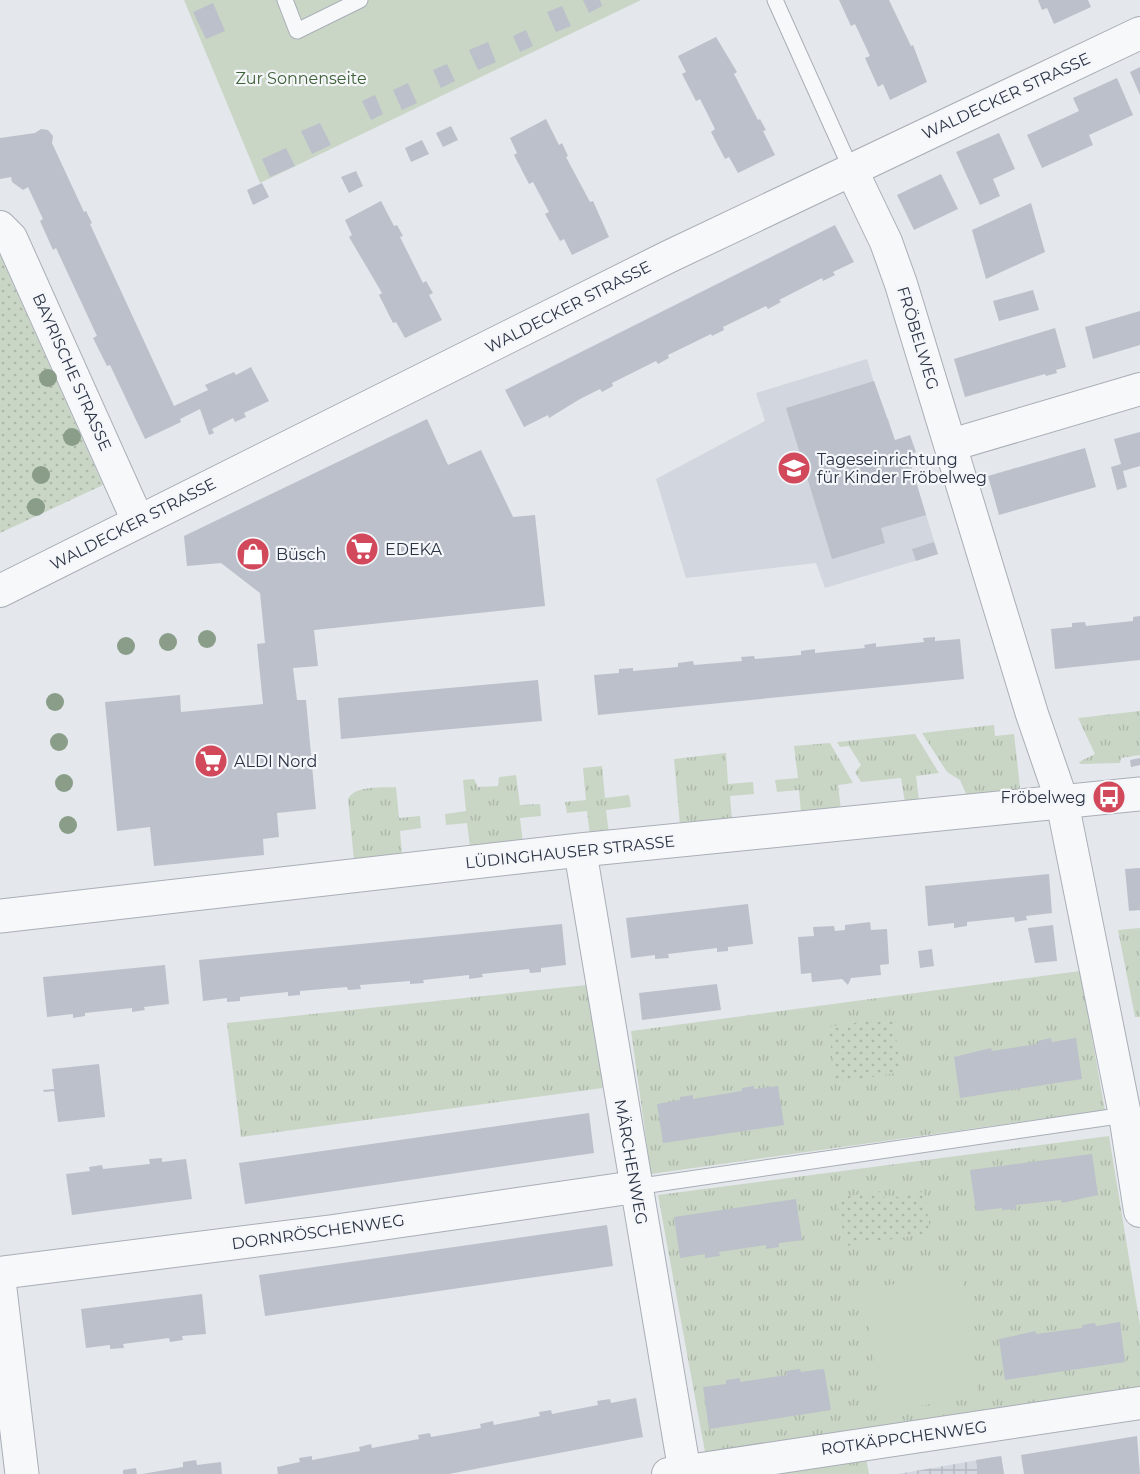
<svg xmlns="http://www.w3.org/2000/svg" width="1140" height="1474" font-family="Montserrat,sans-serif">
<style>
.built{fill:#d2d6de}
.industrial{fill:url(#industrial-grid)}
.grass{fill:url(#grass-tufts)}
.park{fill:url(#park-dots)}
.garden{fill:#c9d6c5}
.building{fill:#bbc0ca}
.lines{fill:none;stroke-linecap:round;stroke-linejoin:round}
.service-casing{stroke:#a9aeb7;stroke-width:17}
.minor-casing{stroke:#a9aeb7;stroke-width:34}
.tertiary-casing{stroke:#a9aeb7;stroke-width:35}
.service{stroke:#f7f8fa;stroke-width:15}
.minor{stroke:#f7f8fa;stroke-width:32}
.tertiary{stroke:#f7f8fa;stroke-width:33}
.tree{fill:#899d89}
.labels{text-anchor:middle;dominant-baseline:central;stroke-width:4.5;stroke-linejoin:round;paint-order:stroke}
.park-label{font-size:16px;fill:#3f6138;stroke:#f4f6f9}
.street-label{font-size:16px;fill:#2b3445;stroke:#f4f6f9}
.poi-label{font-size:16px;fill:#2b3445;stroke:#f4f6f9;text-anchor:start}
</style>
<defs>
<pattern id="industrial-grid" width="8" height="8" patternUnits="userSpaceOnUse" patternTransform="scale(1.5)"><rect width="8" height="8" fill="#d2d6de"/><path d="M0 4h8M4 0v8" fill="none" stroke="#b4b8c0"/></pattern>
<pattern id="grass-tufts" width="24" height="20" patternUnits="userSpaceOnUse" patternTransform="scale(1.5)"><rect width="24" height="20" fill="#c9d6c5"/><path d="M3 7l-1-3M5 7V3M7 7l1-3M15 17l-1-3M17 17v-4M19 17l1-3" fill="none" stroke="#adb8ab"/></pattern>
<pattern id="park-dots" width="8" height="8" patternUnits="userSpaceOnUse" patternTransform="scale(1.5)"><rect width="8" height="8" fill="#c9d6c5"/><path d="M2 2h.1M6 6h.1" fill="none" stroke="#adb8ab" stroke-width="1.8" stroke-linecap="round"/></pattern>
</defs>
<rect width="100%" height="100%" fill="#e4e7ec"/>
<path class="built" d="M867,359L885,419L888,418L896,445L908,455L938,554L825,588L816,563L686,578L656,479L765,421L756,393Z"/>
<path class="industrial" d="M1001,1456L1004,1474H898Z"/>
<path class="grass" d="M1140,711V755L1121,758L1120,763L1080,764L1079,762L1095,754L1078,718Z
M994,725L995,736L1014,734L1020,787L1018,791L967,796L960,780L947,772L922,733Z
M915,734L939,773L916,776L919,801L905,803L901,778L861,782L855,772L861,765L849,746L840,747L837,742Z
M830,743L853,783L838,785L841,810L801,813L799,790L777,792L775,780L798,778L794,746Z
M726,753L728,784L753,782L754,794L730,796L732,820L680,826L674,759Z
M602,766L605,798L629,795L631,807L606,810L609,834L590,836L587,811L567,813L565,802L586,800L583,768Z
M516,775L520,805L540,804L541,816L520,818L523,843L470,847L467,823L446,825L445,814L466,811L463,780L474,779L478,787L498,786L499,777Z
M396,787L399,818L420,816L421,828L400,831L402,854L354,860L348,799C355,785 381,788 396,787Z
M1140,928V1017H1135L1118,930Z
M1080,971L1105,1110L651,1174L631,1031Z
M587,985L603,1088L241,1137L227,1023Z
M1109,1136L1140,1325V1402L705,1452L658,1195Z
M866,1458L869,1474H753Z"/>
<path class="park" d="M0,255L103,485L0,533Z
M893,1017L901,1072L836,1083L828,1027Z
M882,1191L885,1199L924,1192L930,1229L926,1234L846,1246L836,1198Z"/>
<path class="garden" d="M184,0H641L260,183Z
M961,1274L979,1397L882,1411L864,1289Z"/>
<path class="building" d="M583,0H600L602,6L589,13Z
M839,0H889L911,46L913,45L927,82L890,100L883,84L878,87L865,58L870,56L855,24L851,26Z
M1038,0H1088L1091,7L1054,24L1047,8L1042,10Z
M213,3L225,31L206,39L193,12Z
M562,6L571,26L556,32L547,12Z
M526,30L533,46L520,52L513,36Z
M716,37L737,72L734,74L758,120L760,119L766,130L763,131L775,155L738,173L729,157L725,159L711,132L715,129L700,99L696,101L682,74L686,72L678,56Z
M488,42L496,62L478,70L469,50Z
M447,64L455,81L441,88L433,70Z
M1140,67V95L1130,72Z
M1117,78L1133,115L1089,135L1093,145L1042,168L1027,135L1079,111L1073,98Z
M408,83L417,103L402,110L393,90Z
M375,95L383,114L371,120L362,101Z
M546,119L559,145L562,143L568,156L566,157L590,202L593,201L609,237L572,255L564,239L560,241L545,214L549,212L533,182L529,184L514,155L517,153L510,138Z
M320,123L331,145L312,154L301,131Z
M451,126L458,140L443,147L436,133Z
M41,129L48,130L53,136L52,143L84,212L86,211L92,223L90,224L174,406L208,390L205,385L234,372L236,375L251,367L269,401L244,413L246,417L235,422L233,418L212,429L214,433L209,435L200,409L180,419L181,422L145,439L110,365L107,366L93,338L97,336L56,248L53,250L40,221L43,219L28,187L23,190L12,182L11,177L0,179V138L35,133Z
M999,133L1015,169L993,179L1000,196L980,205L956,152Z
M422,140L429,154L411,162L405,148Z
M286,148L295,166L270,177L262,159Z
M356,171L363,186L349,193L341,177Z
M941,174L958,209L914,230L897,195Z
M262,183L269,197L253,205L247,190Z
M381,201L394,226L397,225L403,236L400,237L423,283L426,281L433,293L429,295L442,320L405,338L396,322L393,323L379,295L382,293L349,237L352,235L345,220Z
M1031,203L1045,252L986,279L972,230Z
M835,225L854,262L833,272L835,275L823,281L822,278L779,300L781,302L768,309L766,306L723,327L724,330L712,336L711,334L668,355L669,358L658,364L656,361L612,383L613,386L602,392L600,389L580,399L549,418L548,415L524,427L505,390Z
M1033,290L1039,310L999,321L993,301Z
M1140,311V345L1093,359L1085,327Z
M1055,328L1066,367L1056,370L1057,373L1046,376L1045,374L965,397L954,359Z
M874,381L895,440L910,435L916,452L908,455L926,515L881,528L885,543L832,559L786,408Z
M427,419L448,465L481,450L513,517L535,515L545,606L314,630L318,666L293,668L297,700H306L316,809L277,813L279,837L263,839L264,855L154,866L150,827L117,831L105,702L180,695L181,712L263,704L257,644L265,643L260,593L221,563L187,566L184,536Z
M1140,432V466L1123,471L1127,487L1117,490L1111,467L1121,464L1114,439Z
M1085,448L1096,487L999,515L988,476Z
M934,542L938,554L916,561L912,549Z
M1140,616V660L1055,669L1051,629L1072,627V623L1085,622L1086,626L1133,621V617Z
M935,637V641L960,639L964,679L598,715L594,675L619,673V669L633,668V671L678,667V663L693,661L694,665L742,661L741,657L754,656L755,659L801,655V651L815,649V653L865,648L864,645L876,643V647L924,642L923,638Z
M538,680L542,721L341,739L338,698Z
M1140,758V765L1131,767L1130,760Z
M1140,868V910L1129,911L1125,869Z
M1049,874L1052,913L1026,916L1027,920L1015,922L1014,917L967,922V926L954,928V923L928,926L925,886Z
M748,904L753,944L728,947V951L717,952V948L668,954L669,958L655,959V955L631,958L626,918Z
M870,922L871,930L887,929L889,964L880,965L881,975L851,978L848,985L842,979L812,982L811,973L801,974L798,937L814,936L813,927L834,926L835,931L845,930V925Z
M562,924L566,965L541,968V972L530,973L529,969L482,974L483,977L469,979V975L423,980L424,983L410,984V981L360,985L361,989L348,990L347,987L323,989L300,991V995L288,996V992L240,997V1001L227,1002V998L203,1001L199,960Z
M1053,925L1057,961L1035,963L1028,928Z
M932,949L934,966L920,968L918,951Z
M165,965L169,1004L144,1007L145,1010L132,1012V1008L85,1013V1016L73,1018V1014L47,1017L43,977Z
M717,984L721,1010L642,1020L639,993Z
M1051,1038L1052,1042L1076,1038L1082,1079L960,1098L954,1057L991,1048L992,1051L1038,1044V1041Z
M99,1064L105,1117L58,1122L54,1091L44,1092L43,1090L54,1089L52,1069Z
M754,1086V1089L778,1086L784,1125L663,1143L657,1104L680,1100V1097L693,1095V1099L742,1091V1088Z
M589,1113L594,1153L245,1204L239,1163Z
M1092,1154L1098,1195L1062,1203L1061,1200L1016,1205V1209L1002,1210V1208L976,1211L970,1170Z
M162,1158V1162L186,1159L192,1199L72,1215L66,1174L90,1171L89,1167L102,1165L103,1169L150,1164L149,1159Z
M796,1199L802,1240L779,1243V1247L766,1249V1245L719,1252L720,1256L705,1258V1254L680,1258L674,1217Z
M607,1225L613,1266L265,1316L259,1275Z
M202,1294L206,1334L182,1336L183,1340L170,1342L169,1338L123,1344L124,1348L110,1349V1345L86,1348L81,1309Z
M1120,1322L1125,1362L1005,1380L999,1339L1036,1331V1334L1082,1328V1325L1095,1323L1096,1326Z
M800,1369L801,1372L824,1369L831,1410L709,1429L703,1387L726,1384V1380L740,1378V1382L787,1375L786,1371Z
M636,1398L643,1437L449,1474H278L277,1467L300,1462L299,1458L312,1456V1460L360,1451L359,1447L371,1444L372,1448L419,1439L418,1435L430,1433L431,1437L481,1428L480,1424L493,1421L494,1425L540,1416L539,1412L551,1410L552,1414L598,1405L597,1401L610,1399L611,1403Z
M1137,1436L1140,1474H1024L1021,1455Z
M1001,1456L1004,1474H978L976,1460Z
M196,1460L197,1465L221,1462L222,1474H142L183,1467V1462Z
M136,1468L137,1474H123V1470Z"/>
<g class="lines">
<g class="service-casing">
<path id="service" d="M285,0L297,31L360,0
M775,0L851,169
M635,1187L1125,1115"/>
</g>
<g class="minor-casing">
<path id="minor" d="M851,169L886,242L901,284L1032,714L1062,801L1125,1115L1140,1211
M0,227L11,238L138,521
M951,445L1140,389
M0,591L668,257L1140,33
M580,850L685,1474
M0,1273L333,1231L635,1187
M668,1474L1140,1403"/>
</g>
<g class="tertiary-casing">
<path id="tertiary" d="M0,916L580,850L1140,794
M0,1289L22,1474"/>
</g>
<use href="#service" class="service"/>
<use href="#minor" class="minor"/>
<use href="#tertiary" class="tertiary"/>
</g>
<g class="tree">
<circle cx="48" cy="378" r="9"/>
<circle cx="72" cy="437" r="9"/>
<circle cx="41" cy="475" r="9"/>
<circle cx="36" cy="507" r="9"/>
<circle cx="207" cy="639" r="9"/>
<circle cx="168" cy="642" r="9"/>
<circle cx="126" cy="646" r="9"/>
<circle cx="55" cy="702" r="9"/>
<circle cx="59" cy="742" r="9"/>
<circle cx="64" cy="783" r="9"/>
<circle cx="68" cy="825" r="9"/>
</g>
<defs>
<g id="school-disc" transform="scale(1.725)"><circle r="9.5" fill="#d1495b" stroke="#f4f6f9"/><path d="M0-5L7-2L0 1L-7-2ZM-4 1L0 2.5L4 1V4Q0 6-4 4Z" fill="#fff"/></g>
<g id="supermarket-disc" transform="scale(1.725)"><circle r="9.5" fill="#d1495b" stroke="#f4f6f9"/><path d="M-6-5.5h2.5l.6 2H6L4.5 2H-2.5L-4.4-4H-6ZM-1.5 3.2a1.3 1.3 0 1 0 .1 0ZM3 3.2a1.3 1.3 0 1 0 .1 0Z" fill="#fff"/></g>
<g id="shop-disc" transform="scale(1.725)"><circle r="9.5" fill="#d1495b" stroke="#f4f6f9"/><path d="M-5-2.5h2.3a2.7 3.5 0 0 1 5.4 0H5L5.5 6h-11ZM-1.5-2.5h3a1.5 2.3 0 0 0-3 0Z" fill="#fff"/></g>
<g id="bus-disc" transform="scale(1.725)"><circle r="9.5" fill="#d1495b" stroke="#f4f6f9"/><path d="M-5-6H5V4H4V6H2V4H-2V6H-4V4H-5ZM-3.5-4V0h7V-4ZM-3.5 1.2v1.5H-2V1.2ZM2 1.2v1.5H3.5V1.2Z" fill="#fff"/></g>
</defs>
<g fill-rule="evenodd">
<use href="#school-disc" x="794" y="468"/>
<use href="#supermarket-disc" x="362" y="549"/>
<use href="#shop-disc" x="253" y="554"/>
<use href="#supermarket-disc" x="211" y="761"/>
<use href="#bus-disc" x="1109" y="797"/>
</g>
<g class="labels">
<g class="park-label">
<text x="301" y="78">Zur Sonnenseite</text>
</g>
<g class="street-label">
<text transform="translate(1006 96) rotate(-25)">WALDECKER STRASSE</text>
<text transform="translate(568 307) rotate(-27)">WALDECKER STRASSE</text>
<text transform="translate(918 338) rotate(73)">FRÖBELWEG</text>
<text transform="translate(72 372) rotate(66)">BAYRISCHE STRASSE</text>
<text transform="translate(133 524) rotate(-27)">WALDECKER STRASSE</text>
<text transform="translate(570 852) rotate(-6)">LÜDINGHAUSER STRASSE</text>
<text transform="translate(631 1162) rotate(80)">MÄRCHENWEG</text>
<text transform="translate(318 1232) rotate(-8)">DORNRÖSCHENWEG</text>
<text transform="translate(904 1438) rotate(-8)">ROTKÄPPCHENWEG</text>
</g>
<g class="poi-label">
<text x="817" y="459">Tageseinrichtung<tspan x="817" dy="18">für Kinder Fröbelweg</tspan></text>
<text x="385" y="549">EDEKA</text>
<text x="276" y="554">Büsch</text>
<text x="234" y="761">ALDI Nord</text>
<text x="1086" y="797" text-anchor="end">Fröbelweg</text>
</g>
</g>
</svg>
